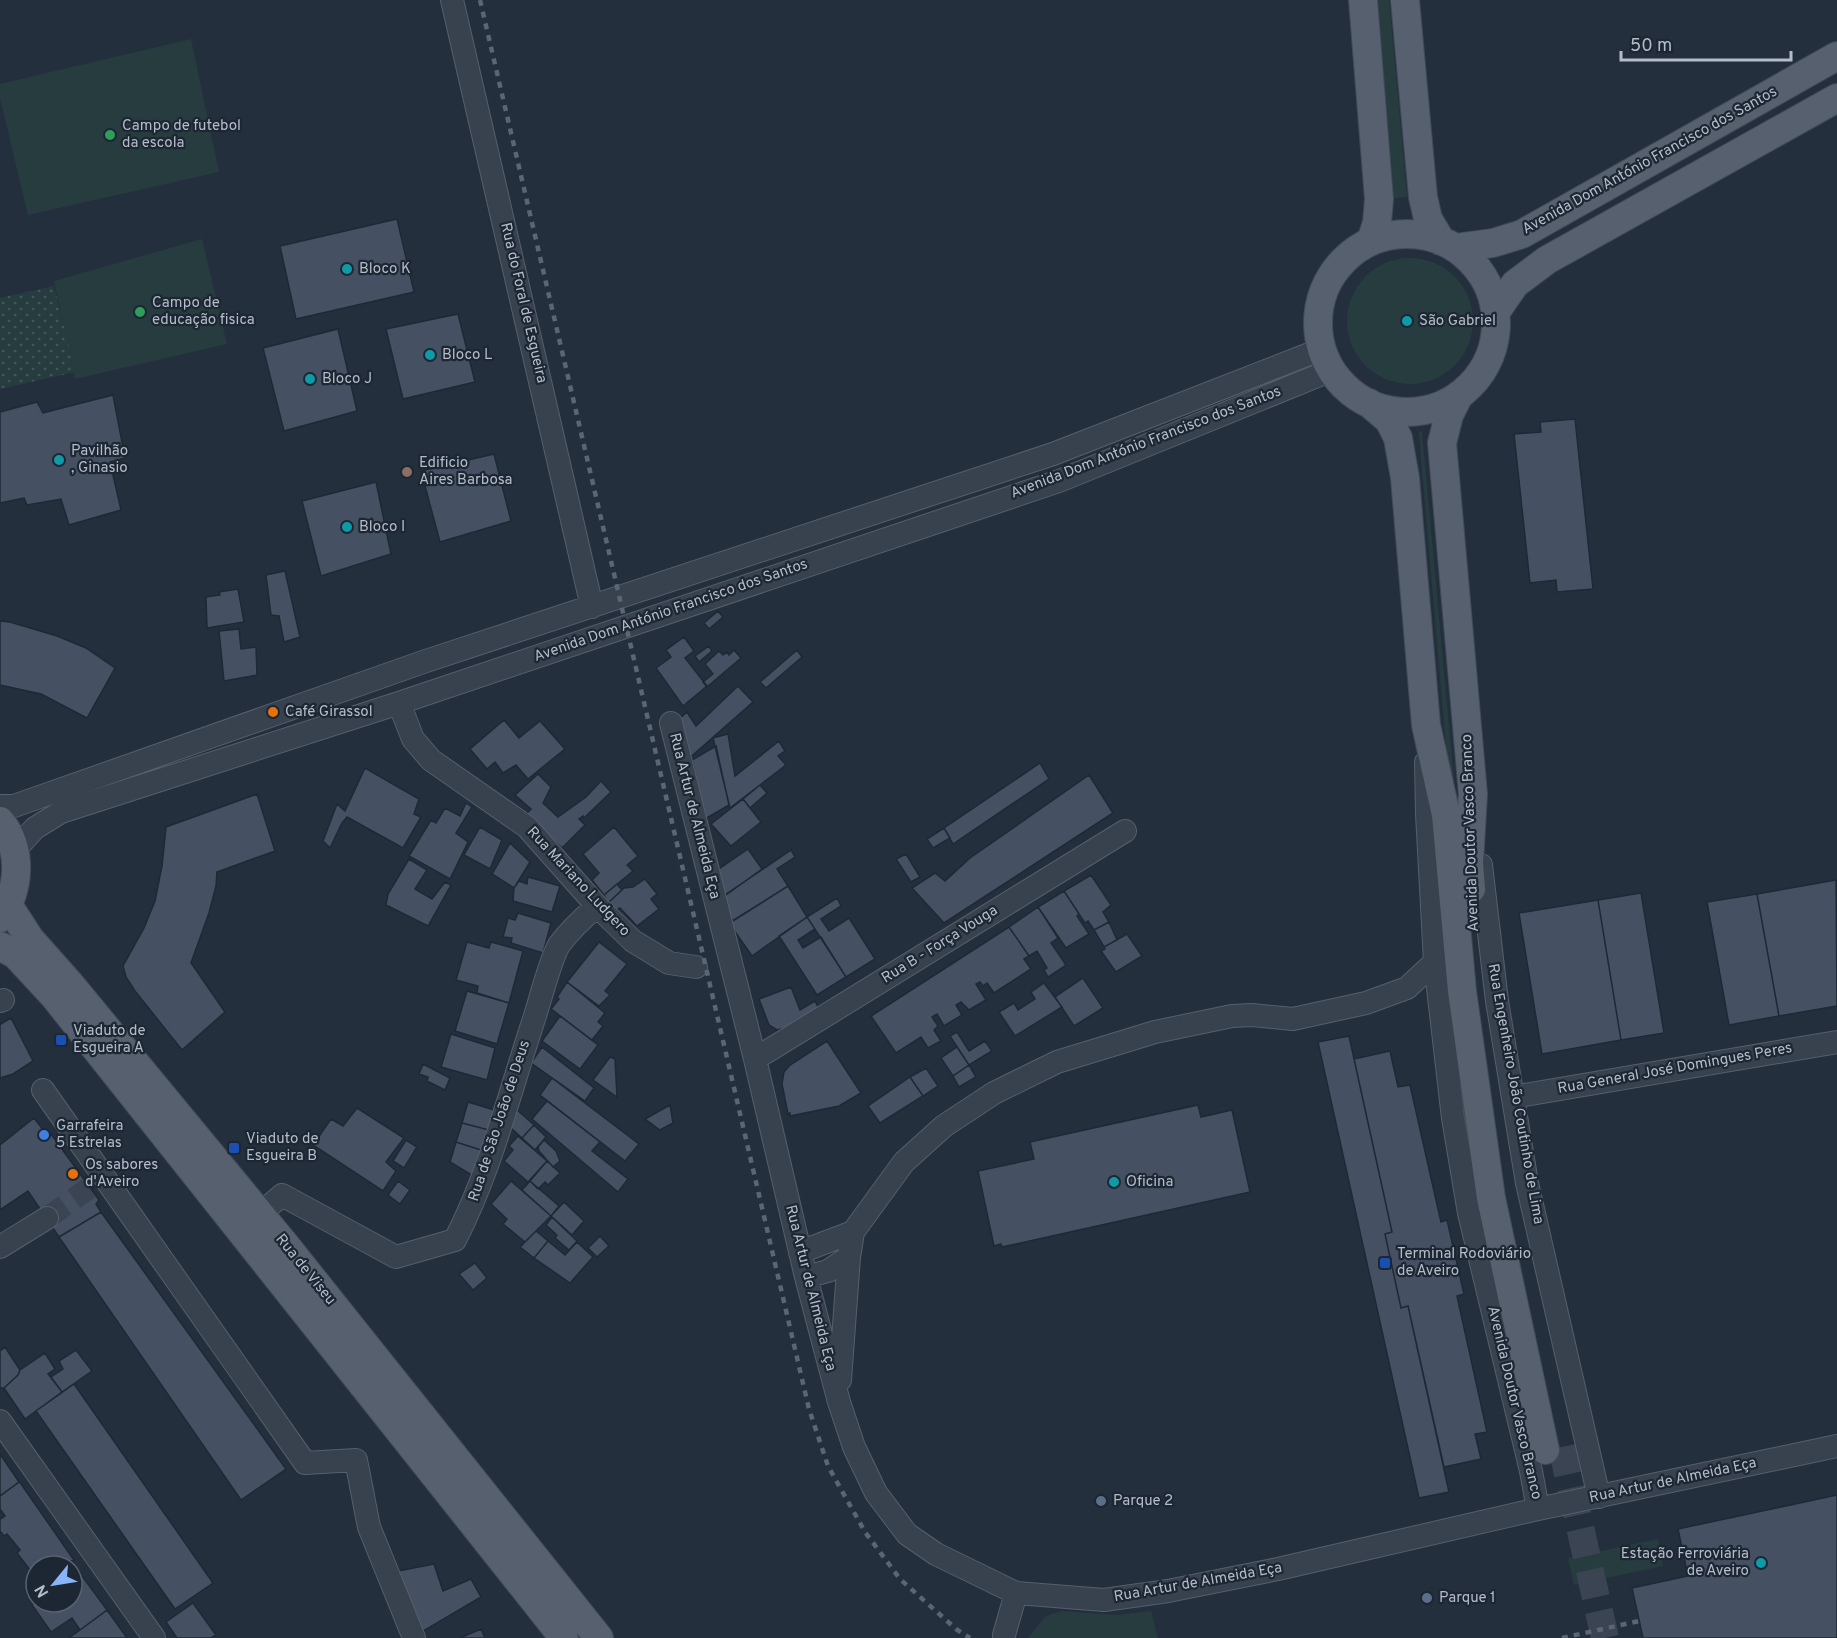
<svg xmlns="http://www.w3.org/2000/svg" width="1837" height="1638" font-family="Overpass,sans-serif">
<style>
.grass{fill:#263c3f}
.park{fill:url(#park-dots)}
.building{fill:#455162;stroke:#1f2835;stroke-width:1.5}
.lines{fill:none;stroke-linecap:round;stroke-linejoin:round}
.minor-tunnel{stroke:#3a4453;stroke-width:22;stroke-dasharray:22 11;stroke-linecap:butt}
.major-tunnel{stroke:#3a4453;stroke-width:28;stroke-dasharray:28 14;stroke-linecap:butt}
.minor-casing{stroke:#565f6c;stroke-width:24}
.major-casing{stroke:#414a57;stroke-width:30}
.minor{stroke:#38414e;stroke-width:22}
.major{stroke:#56606e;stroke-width:28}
.rail{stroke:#5a6575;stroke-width:4.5;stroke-dasharray:6 6;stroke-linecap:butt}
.leisure-dot{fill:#2e9e5b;stroke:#1d2633;stroke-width:2}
.culture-dot{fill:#0f9aa8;stroke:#1d2633;stroke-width:2}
.education-dot{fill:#8d6e63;stroke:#1d2633;stroke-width:2}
.food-dot{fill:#e8710a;stroke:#1d2633;stroke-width:2}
.transit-dot{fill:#1a4fb4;stroke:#1d2633;stroke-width:2}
.shop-dot{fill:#3f7fe0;stroke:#1d2633;stroke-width:2}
.service-dot{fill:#5c6f8a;stroke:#1d2633;stroke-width:2}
.labels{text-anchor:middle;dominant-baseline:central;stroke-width:4.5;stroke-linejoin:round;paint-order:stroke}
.poi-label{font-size:15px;fill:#b4bcc9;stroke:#1d2633;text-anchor:start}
.street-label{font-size:15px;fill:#b4bcc9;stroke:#1d2633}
</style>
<defs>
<pattern id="park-dots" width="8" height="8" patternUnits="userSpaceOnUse" patternTransform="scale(1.5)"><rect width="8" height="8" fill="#263c3f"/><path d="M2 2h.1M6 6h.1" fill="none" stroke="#435659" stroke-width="1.8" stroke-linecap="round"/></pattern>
</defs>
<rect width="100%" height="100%" fill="#242f3e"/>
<path class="grass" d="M1372,0H1389L1407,197L1390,199Z
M191,39L219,172L28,215L0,98V84Z
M202,239L227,344L75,379L54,281Z
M1347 321a63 63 0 1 1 126 0a63 63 0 1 1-126 0Z
M1422,431L1476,1021L1470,1022L1420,447L1419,432Z
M1658,1539L1663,1566L1574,1585L1568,1558Z
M1061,1611L1117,1615L1151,1611L1158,1638H1028L1046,1616Z"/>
<path class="park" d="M54,286L75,372L0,389V298Z"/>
<path class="building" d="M397,219L414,292L296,319L280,246Z
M458,314L475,382L403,399L386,329Z
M338,329L357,411L284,431L263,348Z
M113,395L125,458L110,462L121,510L69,525L61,499L27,505L24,498L0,503V412L37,402L43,413Z
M1575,419L1593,589L1557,592L1556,580L1530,583L1514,434L1541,432L1540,422Z
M494,454L511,521L440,542L421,471Z
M376,482L391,554L321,576L302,501Z
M285,571L300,637L284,642L279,616L271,615L266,575Z
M238,589L244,622L207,628L206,597L220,595L219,592Z
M718,611L723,617L709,629L704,623Z
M0,621L10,622L57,636L86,648L115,668L87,718L41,694L0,685Z
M239,629L241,649L256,647L257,675L224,681L219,631Z
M684,637L694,651L685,658L707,686L683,706L656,668L671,657L666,650Z
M709,646L712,651L699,662L695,656Z
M734,650L741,658L707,687L703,682L713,674L705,664L719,651L723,655L727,652L729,655Z
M797,650L802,657L766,688L760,682Z
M738,686L753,702L686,761L677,721L687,712L696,726Z
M504,720L519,738L540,721L565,749L528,779L516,765L503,773L495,762L487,769L470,749Z
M728,734L735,776L779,741L785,751L778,756L786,765L730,808L713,738Z
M716,746L729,805L705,819L692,760Z
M1040,763L1049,779L953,844L944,828Z
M365,768L419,799L414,814L421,817L403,848L347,817L342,823L330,848L323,841L337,804L345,811Z
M538,774L551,787L543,803L558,817L586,797L601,781L611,792L584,818L583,816L579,819L585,825L562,848L525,815L531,809L515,795Z
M1089,775L1113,813L944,923L912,888L935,873L945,881L970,858Z
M760,785L767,793L750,808L743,799Z
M257,794L275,851L217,872L216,886L209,913L191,963L225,1012L182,1050L135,991L126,977L123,966L144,928L155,901L162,866L166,827Z
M743,799L761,822L731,846L711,824Z
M466,803L472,807L456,833L468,842L450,879L409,856L431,820L436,823L445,808L460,816Z
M480,827L502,840L490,869L464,855Z
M614,827L638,856L627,865L633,871L604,895L592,880L599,873L583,854Z
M944,828L950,838L933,848L927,839Z
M510,843L530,862L514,888L492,874Z
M748,849L762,869L723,897L716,871Z
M791,850L795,857L777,869L788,886L733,921L719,899Z
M906,854L920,877L911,882L896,859Z
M409,859L427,870L415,889L432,899L445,882L451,885L428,926L386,905L388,894Z
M1091,875L1111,905L1103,912L1109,922L1094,930L1088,921L1085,923L1064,891Z
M528,877L560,886L552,912L513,901L514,888L519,881L527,884Z
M645,879L657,894L651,899L659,909L637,926L620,908L615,911L608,903L624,888L633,887Z
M1836,880L1837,1006L1779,1016L1757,894Z
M617,884L622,890L608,903L604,895Z
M788,886L807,917L752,956L729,923Z
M1064,891L1079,914L1077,916L1089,934L1066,948L1038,907Z
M1641,893L1664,1033L1621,1040L1598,900Z
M1757,894L1779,1016L1729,1025L1707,902Z
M837,898L841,906L821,919L829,931L849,918L875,959L846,977L807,917Z
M1598,900L1621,1040L1542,1054L1519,913Z
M1038,907L1058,938L1051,943L1066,965L1048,977L1044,970L1047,968L1037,951L1029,956L1009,927Z
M518,913L551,923L543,953L511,943L512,938L503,937L508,918L515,920Z
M807,917L815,929L798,940L803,948L821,937L846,977L817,995L779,936Z
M1109,922L1117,940L1104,947L1094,930Z
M1009,927L1029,956L1024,959L1031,969L994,993L987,983L983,986L980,982L976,984L986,1000L969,1010L961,1002L956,1005L962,1015L944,1026L937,1014L932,1017L938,1026L934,1030L941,1041L928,1048L921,1037L896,1053L871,1016Z
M1127,934L1142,956L1116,972L1101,951L1105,949L1104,947Z
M467,942L489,948L491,942L523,951L509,1003L477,993L478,986L456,980Z
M599,942L627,964L605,991L610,995L599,1006L567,982Z
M1083,978L1103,1008L1074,1026L1055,997Z
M567,982L605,1013L598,1022L603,1026L592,1040L551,1009L559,999L557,997Z
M1044,983L1062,1007L1015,1036L999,1012L1014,1003L1018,1010L1035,999L1031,992Z
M791,987L800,1010L815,1001L820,1011L795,1026L777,1030L769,1025L759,999Z
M467,991L509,1003L497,1044L455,1031Z
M560,1016L598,1045L580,1069L542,1041Z
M11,1018L33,1061L13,1074L0,1078V1022L1,1024Z
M957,1032L969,1051L985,1041L992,1051L969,1065L950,1036Z
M451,1034L495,1048L487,1080L441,1067Z
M1349,1036L1392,1232L1385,1234L1401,1308L1408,1306L1449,1492L1419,1498L1318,1042Z
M827,1041L861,1093L839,1106L790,1116V1113L788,1114L782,1084L784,1072L790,1065Z
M542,1047L594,1088L585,1101L531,1063Z
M957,1047L969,1065L953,1076L941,1058Z
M1390,1051L1398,1087L1410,1085L1441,1222L1447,1220L1464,1294L1457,1296L1487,1432L1475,1434L1481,1459L1444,1467L1408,1306L1401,1308L1385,1234L1392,1232L1354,1059Z
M610,1057L615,1059L617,1097L593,1080Z
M423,1064L450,1078L445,1090L427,1081L428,1077L419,1074Z
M969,1065L976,1077L959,1087L953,1076Z
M926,1068L938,1086L923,1096L910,1077Z
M910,1077L923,1096L880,1123L868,1106Z
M552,1078L639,1144L625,1161L540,1095Z
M547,1101L600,1142L592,1151L628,1179L618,1192L532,1119Z
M468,1102L494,1110L489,1130L462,1123Z
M670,1105L673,1123L660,1130L645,1119Z
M1198,1105L1201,1117L1232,1110L1250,1192L1002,1247L1001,1244L994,1246L978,1171L1034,1159L1030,1142Z
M357,1108L404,1138L386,1162L396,1171L383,1191L313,1145L331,1119L343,1126Z
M516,1109L534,1125L522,1138L511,1128Z
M34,1118L48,1136L51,1134L99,1200L96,1204L101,1212L59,1237L28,1191L0,1210V1145Z
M462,1123L489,1130L484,1151L456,1142Z
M534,1125L546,1137L535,1150L522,1138Z
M518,1136L547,1161L528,1182L504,1161L513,1150L509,1146Z
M406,1140L417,1147L404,1168L393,1161Z
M544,1140L556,1151L560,1161L553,1167L539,1151L538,1147Z
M456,1142L484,1151L475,1177L450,1162Z
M547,1161L560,1173L548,1185L545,1182L538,1189L530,1181Z
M398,1181L410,1190L400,1204L388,1195Z
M511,1181L551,1216L525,1242L503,1224L507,1219L491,1204Z
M530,1181L559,1206L551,1216L522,1190Z
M564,1202L584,1221L572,1235L551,1216Z
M101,1212L286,1469L241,1500L59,1237Z
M552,1217L577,1241L569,1250L555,1238L557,1235L546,1225Z
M536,1231L548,1241L534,1258L520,1247Z
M600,1236L609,1246L597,1257L588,1248Z
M548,1241L565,1255L577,1242L593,1257L570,1283L534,1258Z
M475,1263L487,1278L473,1290L459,1274Z
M5,1347L20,1370L18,1375L4,1388H0V1351Z
M76,1350L92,1371L62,1392L51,1377L63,1369L59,1361Z
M45,1353L55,1369L48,1374L62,1392L25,1419L4,1388L18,1375L20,1370Z
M74,1384L213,1583L175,1609L36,1411Z
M0,1454L74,1560L71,1561L107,1610L80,1630L72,1618L51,1632L32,1605L36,1602H72V1566H36V1573L33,1574L17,1553L20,1550L7,1534L4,1536L0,1531V1519L5,1516L0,1509Z
M0,1454L19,1482L0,1496Z
M1837,1495V1638H1643L1632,1588L1688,1576L1678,1529Z
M434,1564L443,1591L471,1579L481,1597L420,1633L398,1571Z
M193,1603L216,1635L211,1638H177L166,1622Z
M107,1610L127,1638H69L80,1630Z
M481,1629L485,1638H460Z"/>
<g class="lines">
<path class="minor-tunnel" d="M47,1218L89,1188"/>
<path class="major-tunnel" d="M1562,1447L1605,1638"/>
<g class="minor-casing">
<path id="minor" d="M452,0L592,607
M399,703L413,739L431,760L527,827L597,906L633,941L669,963L696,967
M671,723L755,1059L806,1277L839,1402L854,1447L876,1493L907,1534L936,1554L1016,1593L1104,1600L1168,1591L1278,1569L1538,1509L1837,1446
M1426,762L1427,814L1435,962L1453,1118L1469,1213L1531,1471L1538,1509
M0,806H14L426,661L1053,454L1322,349
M14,851L35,828L61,812L399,703L1059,481L1332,370
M1481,865L1497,1001L1527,1183L1599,1497
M0,1001L3,1000
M755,1059L1125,831
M43,1090L305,1463L356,1460L369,1527L414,1638
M1513,1097L1837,1042
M260,1214L282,1195L396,1257L455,1240C491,1170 509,1094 534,1019C540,1001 550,960 559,945C570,930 583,918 597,906
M0,1247L47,1218
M800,1252L853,1232
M806,1277L828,1271L849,1257L853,1232L904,1162L944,1126L994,1093L1057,1062L1155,1032L1232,1016L1252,1015L1293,1019L1366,1003L1407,988L1435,962
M840,1380L849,1257
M0,1421L154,1638
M1004,1635L1016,1593"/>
</g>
<g class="major-casing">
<path id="major" d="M1363,0L1379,199L1377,223L1371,241
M1405,0L1423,197L1428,219L1441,241
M1318 323a89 89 0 1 1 178 0a89 89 0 1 1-178 0Z
M1455,248L1493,243L1522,234L1837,56
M1495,313L1515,284L1547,260L1837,98
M1459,395L1449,415L1442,443L1473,794L1469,863L1471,889
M1369,403L1389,420L1398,438L1405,478L1426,725L1446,815L1462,991L1491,1198L1545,1450
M0,821C23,849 20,890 0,918
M8,905L30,939L70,984L287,1247L599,1638
M0,946L16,955L54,996L564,1638"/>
</g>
<use href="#minor" class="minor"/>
<use href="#major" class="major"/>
<path class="rail" d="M480,0L809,1409L828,1466L865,1532L900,1579L956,1629L970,1638
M1562,1638L1639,1621"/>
</g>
<g class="leisure-dot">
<circle cx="110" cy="135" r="6"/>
<circle cx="140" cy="312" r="6"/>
</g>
<g class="culture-dot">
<circle cx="347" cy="269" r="6"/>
<circle cx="1407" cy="321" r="6"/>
<circle cx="430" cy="355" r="6"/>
<circle cx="310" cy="379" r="6"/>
<circle cx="59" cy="460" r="6"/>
<circle cx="347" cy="527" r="6"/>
<circle cx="1114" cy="1182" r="6"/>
<circle cx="1761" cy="1563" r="6"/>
</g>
<circle class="education-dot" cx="407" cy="472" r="6"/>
<g class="food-dot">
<circle cx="273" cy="712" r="6"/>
<circle cx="73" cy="1174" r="6"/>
</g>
<g class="transit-dot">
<rect x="55" y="1034" width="12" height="12" rx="3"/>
<rect x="228" y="1142" width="12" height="12" rx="3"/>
<rect x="1379" y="1257" width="12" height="12" rx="3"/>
</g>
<circle class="shop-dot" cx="44" cy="1135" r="6"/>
<g class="service-dot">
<circle cx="1101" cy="1501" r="6"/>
<circle cx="1427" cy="1598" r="6"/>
</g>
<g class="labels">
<g class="poi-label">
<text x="122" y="126">Campo de futebol<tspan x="122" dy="17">da escola</tspan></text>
<text x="359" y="269">Bloco K</text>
<text x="152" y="303">Campo de<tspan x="152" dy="17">educação fisica</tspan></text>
<text x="1419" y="321">São Gabriel</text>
<text x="442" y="355">Bloco L</text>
<text x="322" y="379">Bloco J</text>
<text x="71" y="451">Pavilhão<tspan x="71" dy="17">, Ginasio</tspan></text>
<text x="419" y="463">Edificio<tspan x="419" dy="17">Aires Barbosa</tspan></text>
<text x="359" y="527">Bloco I</text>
<text x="285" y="712">Café Girassol</text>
<text x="73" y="1031">Viaduto de<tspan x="73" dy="17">Esgueira A</tspan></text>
<text x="56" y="1126">Garrafeira<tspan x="56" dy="17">5 Estrelas</tspan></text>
<text x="246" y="1139">Viaduto de<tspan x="246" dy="17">Esgueira B</tspan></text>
<text x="85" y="1165">Os sabores<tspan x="85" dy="17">d'Aveiro</tspan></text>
<text x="1126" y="1182">Oficina</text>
<text x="1397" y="1254">Terminal Rodoviário<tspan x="1397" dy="17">de Aveiro</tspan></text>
<text x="1113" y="1501">Parque 2</text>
<text x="1749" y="1554" text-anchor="end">Estação Ferroviária<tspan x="1749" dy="17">de Aveiro</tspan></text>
<text x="1439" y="1598">Parque 1</text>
</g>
<g class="street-label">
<text transform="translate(1650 161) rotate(-29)">Avenida Dom António Francisco dos Santos</text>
<text transform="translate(523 303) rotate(77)">Rua do Foral de Esgueira</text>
<text transform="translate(1146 443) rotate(-21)">Avenida Dom António Francisco dos Santos</text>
<text transform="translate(671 611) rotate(-19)">Avenida Dom António Francisco dos Santos</text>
<text transform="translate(694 816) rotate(76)">Rua Artur de Almeida Eça</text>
<text transform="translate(1471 833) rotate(-92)">Avenida Doutor Vasco Branco</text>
<text transform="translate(578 882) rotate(47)">Rua Mariano Ludgero</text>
<text transform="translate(940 945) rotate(-32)">Rua B - Força Vouga</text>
<text transform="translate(1675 1069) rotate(-10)">Rua General José Domingues Peres</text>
<text transform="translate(1515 1094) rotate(80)">Rua Engenheiro João Coutinho de Lima</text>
<text transform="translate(500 1121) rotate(-72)">Rua de São João de Deus</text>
<text transform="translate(305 1270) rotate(51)">Rua de Viseu</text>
<text transform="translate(810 1288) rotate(76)">Rua Artur de Almeida Eça</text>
<text transform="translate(1514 1403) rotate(77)">Avenida Doutor Vasco Branco</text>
<text transform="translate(1673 1481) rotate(-12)">Rua Artur de Almeida Eça</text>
<text transform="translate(1198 1583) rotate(-10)">Rua Artur de Almeida Eça</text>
</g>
</g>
<g transform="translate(54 1584) rotate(240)"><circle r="28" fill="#1d2633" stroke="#59626f" stroke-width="1.5"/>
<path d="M0-4.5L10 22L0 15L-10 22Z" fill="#8ab4f8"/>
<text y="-9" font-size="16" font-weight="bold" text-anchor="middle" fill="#b4bcc9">N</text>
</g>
<path d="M1621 51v9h170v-9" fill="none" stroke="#b4bcc9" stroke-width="3"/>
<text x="1630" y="51" font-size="18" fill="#b4bcc9" stroke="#1d2633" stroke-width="4.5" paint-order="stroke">50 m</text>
</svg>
